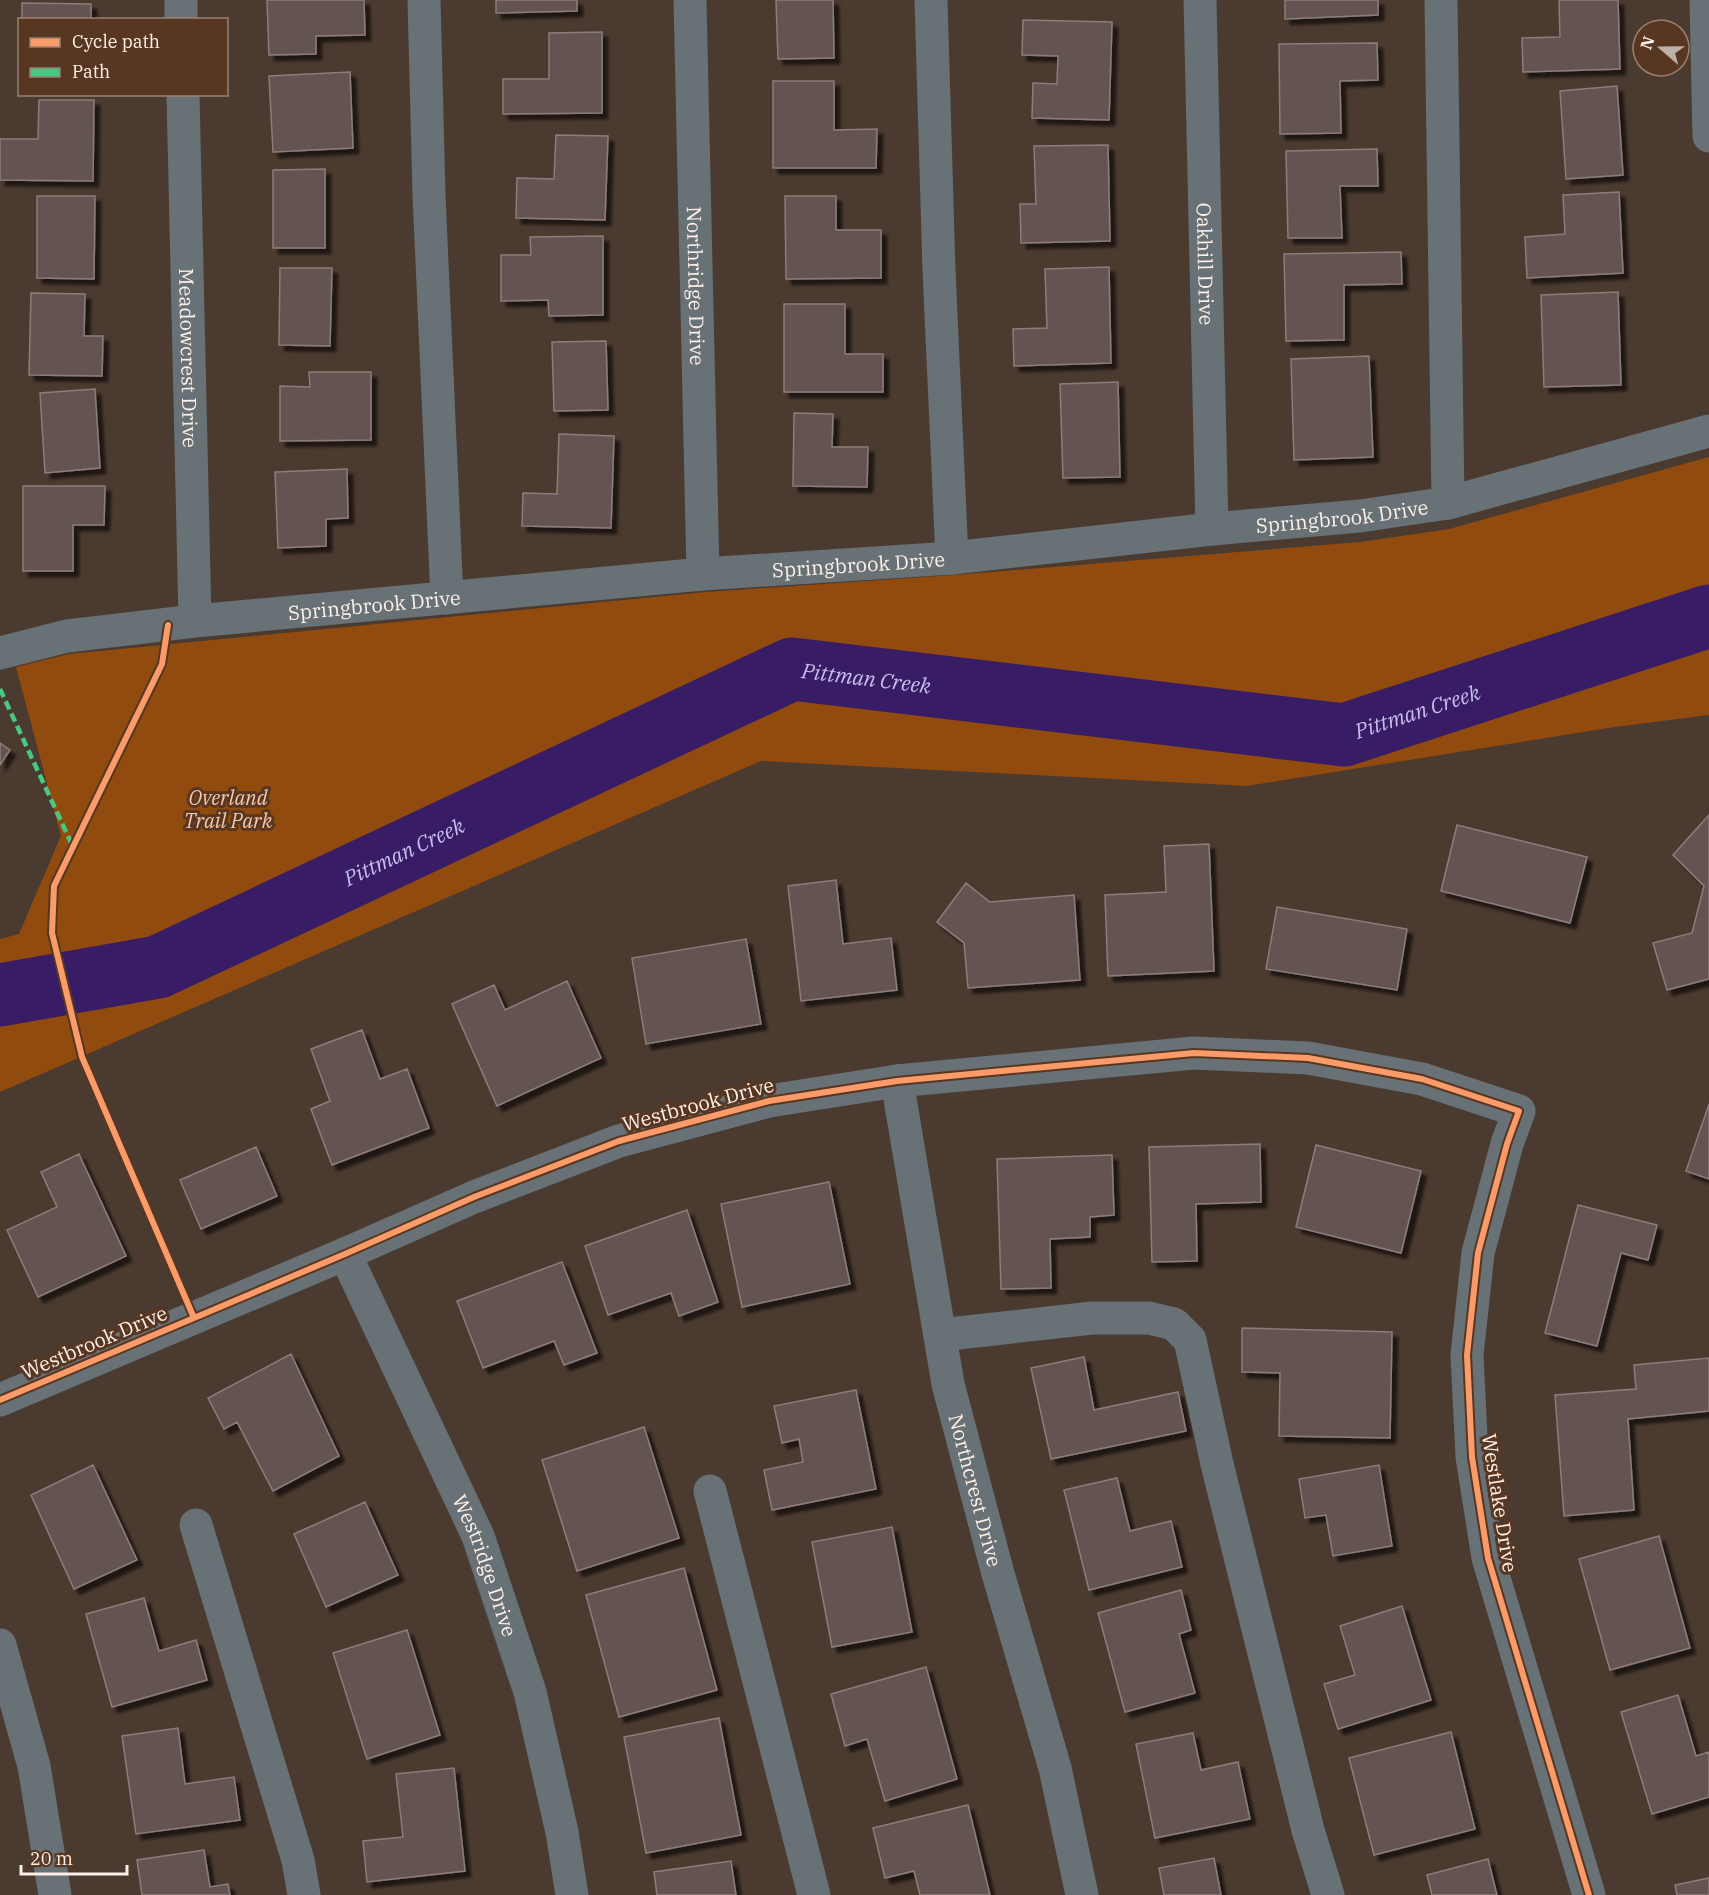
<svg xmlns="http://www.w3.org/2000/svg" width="1709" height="1895" font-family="'IBM Plex Serif',serif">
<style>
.green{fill:#914b0e}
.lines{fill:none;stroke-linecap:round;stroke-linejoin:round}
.river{stroke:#381c66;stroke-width:63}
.building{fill:#635351;stroke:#8c7d7b;stroke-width:1.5;filter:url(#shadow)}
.minor{stroke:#677176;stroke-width:33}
.quiet{stroke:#46c982;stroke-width:4.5;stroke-dasharray:9 4.5;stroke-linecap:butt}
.cycleway-casing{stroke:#583722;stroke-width:10}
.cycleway{stroke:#fa9b69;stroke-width:6}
.labels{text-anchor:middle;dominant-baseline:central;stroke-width:6;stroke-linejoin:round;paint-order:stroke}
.street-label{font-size:20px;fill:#fdf0e8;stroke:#583722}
.park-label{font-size:20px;font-style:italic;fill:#f7c8ac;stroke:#583722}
.water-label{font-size:21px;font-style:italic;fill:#c7bfee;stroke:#583722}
</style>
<defs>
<filter id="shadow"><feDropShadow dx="5.5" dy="5.5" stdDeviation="1.5" flood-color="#0009"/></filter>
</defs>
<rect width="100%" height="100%" fill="#4b3a2f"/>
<path class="green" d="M1709,457V715L1615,727L1247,786L761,761L0,1092V939L19,934L61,836L16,667L69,654L706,592L954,575L1360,542L1449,529Z"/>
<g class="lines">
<path class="river" id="s1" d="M0,995L158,967L792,669L1344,735L1709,616"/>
</g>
<path class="building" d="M267,0H364L365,35L316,36V54L269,55Z
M496,0H577V11L496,13Z
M776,0H833L834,58L778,59Z
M1285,0H1378V15L1285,19Z
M1559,0H1618L1620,69L1523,72L1522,38L1560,37Z
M22,3L91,4V20H22Z
M1023,20L1112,22L1109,120L1032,118L1033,83L1057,84L1058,56L1022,55Z
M602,32V113L503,114V79H549V33Z
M1377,43L1378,80L1340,81L1341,133L1280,134L1279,44Z
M350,72L353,148L273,152L269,76Z
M773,81H834V130L877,129L876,168H773Z
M1617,86L1623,175L1566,179L1560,91Z
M39,100H94L93,181L0,180V139H38Z
M556,135L608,136L605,220L516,218L517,178L554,179Z
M1108,145L1110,241L1021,243L1020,204H1036L1034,146Z
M1377,149L1378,186H1340L1342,238H1288L1286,151Z
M325,169V248H273V170Z
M1619,192L1623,273L1527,278L1525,237L1565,234L1563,195Z
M37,196H95L94,279L37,278Z
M785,196H836V230H881V278L786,279Z
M603,236V315L549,316L548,300L501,301V255H531L530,237Z
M1401,252L1402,284L1344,285V340L1286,341L1284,254Z
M1109,267L1111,363L1014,366L1013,329L1047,328L1045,269Z
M280,268H332L330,346L279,345Z
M1618,292L1621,385L1544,387L1541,295Z
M31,293L85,294L84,336H103L102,376L29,375Z
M784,304H845V354H883V392H784Z
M606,341L608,410L554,411L552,342Z
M1369,356L1373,457L1294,460L1291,359Z
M309,372H371V440L280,441V386L310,387Z
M1118,382L1120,477L1063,478L1060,384Z
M95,389L100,468L45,473L40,393Z
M794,413L833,414L832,447H868L867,487L793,486Z
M559,434L614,436L611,528L522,526L523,493L557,494Z
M347,469L348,518L326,519V546L278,548L275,472Z
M23,486H105L104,525H73V571H23Z
M0,743L10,750L0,765Z
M1709,815V979L1667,990L1653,943L1692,933L1704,886L1673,855Z
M1457,825L1587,857L1570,923L1441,891Z
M1209,844L1214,971L1108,976L1105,895L1166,892L1164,846Z
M836,880L843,944L891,938L897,990L801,1001L788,886Z
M966,883L990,902L1074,895L1080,980L968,988L964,943L937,922Z
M1277,907L1407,929L1397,990L1266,969Z
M746,939L761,1024L646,1044L632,958Z
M567,981L601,1058L497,1106L452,1004L494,985L505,1010Z
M362,1030L380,1079L407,1069L429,1128L332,1165L311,1109L330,1101L311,1049Z
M1709,1104V1179L1686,1171Z
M1260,1144L1261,1202L1196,1204L1197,1261L1152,1262L1149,1147Z
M1316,1145L1421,1171L1401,1253L1296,1227Z
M256,1147L277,1196L201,1229L180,1180Z
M79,1154L126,1256L38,1297L7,1230L57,1207L41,1172Z
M1112,1155L1114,1215L1090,1217V1237L1050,1239L1051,1288L1001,1289L997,1159Z
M829,1182L850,1284L742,1307L721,1204Z
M1578,1205L1657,1225L1648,1260L1621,1253L1597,1346L1545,1333Z
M687,1210L718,1302L679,1316L671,1293L608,1315L585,1246Z
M562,1262L597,1353L564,1365L554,1341L483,1368L457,1301Z
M1242,1328L1392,1332L1390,1438L1279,1436L1280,1373L1242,1372Z
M291,1354L339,1456L273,1491L237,1422L224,1429L208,1398Z
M1084,1357L1094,1410L1178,1392L1186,1431L1051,1459L1031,1368Z
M1709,1358V1411L1628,1419L1634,1510L1564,1516L1555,1395L1636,1389L1634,1365Z
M856,1390L876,1489L772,1510L764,1470L803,1462L799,1439L782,1443L774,1406Z
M644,1427L679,1538L577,1571L542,1460Z
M93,1465L137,1560L74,1589L31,1495Z
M1379,1465L1392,1546L1333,1556L1326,1515L1305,1518L1299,1479Z
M1117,1478L1130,1531L1171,1521L1182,1567L1089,1590L1064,1490Z
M365,1502L398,1575L326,1607L294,1534Z
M892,1527L912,1632L832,1647L812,1542Z
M1659,1536L1690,1648L1610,1670L1579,1559Z
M684,1568L717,1690L619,1717L586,1595Z
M1181,1590L1191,1630L1179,1634L1195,1693L1125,1712L1098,1613Z
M144,1598L159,1651L196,1640L207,1680L112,1707L86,1614Z
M1402,1606L1431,1700L1338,1729L1324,1684L1355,1675L1340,1626Z
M407,1630L440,1735L367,1759L333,1653Z
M926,1667L957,1779L885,1801L867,1739L845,1746L831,1694Z
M1678,1695L1696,1756L1709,1752V1797L1652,1814L1621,1712Z
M719,1718L741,1835L646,1853L624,1737Z
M178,1728L185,1784L234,1777L240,1820L136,1834L122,1736Z
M1451,1732L1475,1829L1374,1855L1349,1758Z
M1193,1733L1201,1770L1238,1762L1250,1819L1155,1838L1136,1744Z
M454,1768L465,1871L367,1882L363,1841L403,1837L396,1774Z
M968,1805L990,1895H920L914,1871L885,1878L873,1828Z
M204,1850L210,1887L228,1884L230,1895H142L137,1860Z
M1214,1858L1221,1895H1164L1159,1868Z
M1488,1859L1497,1895H1432L1427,1875Z
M731,1861L736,1895H657L654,1872Z
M1709,1878V1895H1677L1675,1885Z"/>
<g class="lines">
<g class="minor">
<path d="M181,0V20"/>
<path d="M424,0L429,195L447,598"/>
<path id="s2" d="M690,0L703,574"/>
<path d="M931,0L939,270L952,558"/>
<path id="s3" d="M1200,0L1212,529"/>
<path d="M1441,0L1448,503"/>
<path d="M1706,0L1709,136"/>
<path id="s4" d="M183,94L195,621"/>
<path id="s5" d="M0,653L67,636L195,621L703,574L952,558L1212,529L1360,516L1448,503L1709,431"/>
<path id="s6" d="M897,1081L948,1384L997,1570L1055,1768L1082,1895"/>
<path id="s7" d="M345,1254L478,1536L530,1692L562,1832L572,1895"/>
<path d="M940,1335L1092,1318H1149L1174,1324L1190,1340L1217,1464L1308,1830L1328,1895"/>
<path d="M0,1400L345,1254L474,1197L619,1141L769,1101L897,1081L1194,1053L1308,1058L1422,1079L1519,1111L1507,1144L1478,1253L1467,1355L1472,1457L1488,1558L1589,1895"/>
<path d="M710,1491L814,1895"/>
<path d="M196,1525L298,1860L304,1895"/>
<path d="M0,1645L34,1766L55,1895"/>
</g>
<path class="quiet" d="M0,689L73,847"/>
<g class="cycleway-casing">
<path id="cycleway" d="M168,625L162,664L54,886L52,933L82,1057L194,1318
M0,1400L345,1254L474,1197L619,1141L769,1101L897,1081L1194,1053L1308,1058L1422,1079L1519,1111L1507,1144L1478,1253L1467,1355L1472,1457L1488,1558L1589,1895"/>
</g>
<use href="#cycleway" class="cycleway"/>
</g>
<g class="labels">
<g class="street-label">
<text stroke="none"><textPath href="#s3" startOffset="264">Oakhill Drive</textPath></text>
<text stroke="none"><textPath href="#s2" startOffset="286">Northridge Drive</textPath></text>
<text stroke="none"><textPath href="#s4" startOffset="264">Meadowcrest Drive</textPath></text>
<text stroke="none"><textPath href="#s5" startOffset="1350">Springbrook Drive</textPath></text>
<text stroke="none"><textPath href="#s5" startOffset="864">Springbrook Drive</textPath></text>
<text stroke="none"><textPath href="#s5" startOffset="378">Springbrook Drive</textPath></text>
<text transform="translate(698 1104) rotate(-15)">Westbrook Drive</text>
<text transform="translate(94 1342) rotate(-23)">Westbrook Drive</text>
<text stroke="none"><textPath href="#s6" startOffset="417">Northcrest Drive</textPath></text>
<text transform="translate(1500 1503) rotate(81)">Westlake Drive</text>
<text stroke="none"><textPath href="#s7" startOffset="342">Westridge Drive</textPath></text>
</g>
<g class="park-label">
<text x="228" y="797">Overland<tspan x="228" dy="23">Trail Park</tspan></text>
</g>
<g class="water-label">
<text stroke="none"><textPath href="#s1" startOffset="936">Pittman Creek</textPath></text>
<text stroke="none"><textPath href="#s1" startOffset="1494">Pittman Creek</textPath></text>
<text stroke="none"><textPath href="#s1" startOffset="432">Pittman Creek</textPath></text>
</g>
</g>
<rect x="18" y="18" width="210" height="78" fill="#583722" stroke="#9a8171" stroke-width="1.5"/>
<rect x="30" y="38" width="30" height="9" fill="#fa9b69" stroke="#9a8171" stroke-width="1.5"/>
<text x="72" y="48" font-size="18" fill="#fdf0e8">Cycle path</text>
<rect x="30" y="68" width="30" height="9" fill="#46c982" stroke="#9a8171" stroke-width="1.5"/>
<text x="72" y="78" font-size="18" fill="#fdf0e8">Path</text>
<g transform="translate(1661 48) rotate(290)"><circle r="28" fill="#583722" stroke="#9a8171" stroke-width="1.5"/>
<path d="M0-4.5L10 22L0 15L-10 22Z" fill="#bfb0a7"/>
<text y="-9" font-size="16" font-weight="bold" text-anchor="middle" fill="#fdf0e8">N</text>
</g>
<path d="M21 1865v9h106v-9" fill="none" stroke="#fdf0e8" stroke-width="3"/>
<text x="30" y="1865" font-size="18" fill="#fdf0e8" stroke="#583722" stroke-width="4.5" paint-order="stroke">20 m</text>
</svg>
